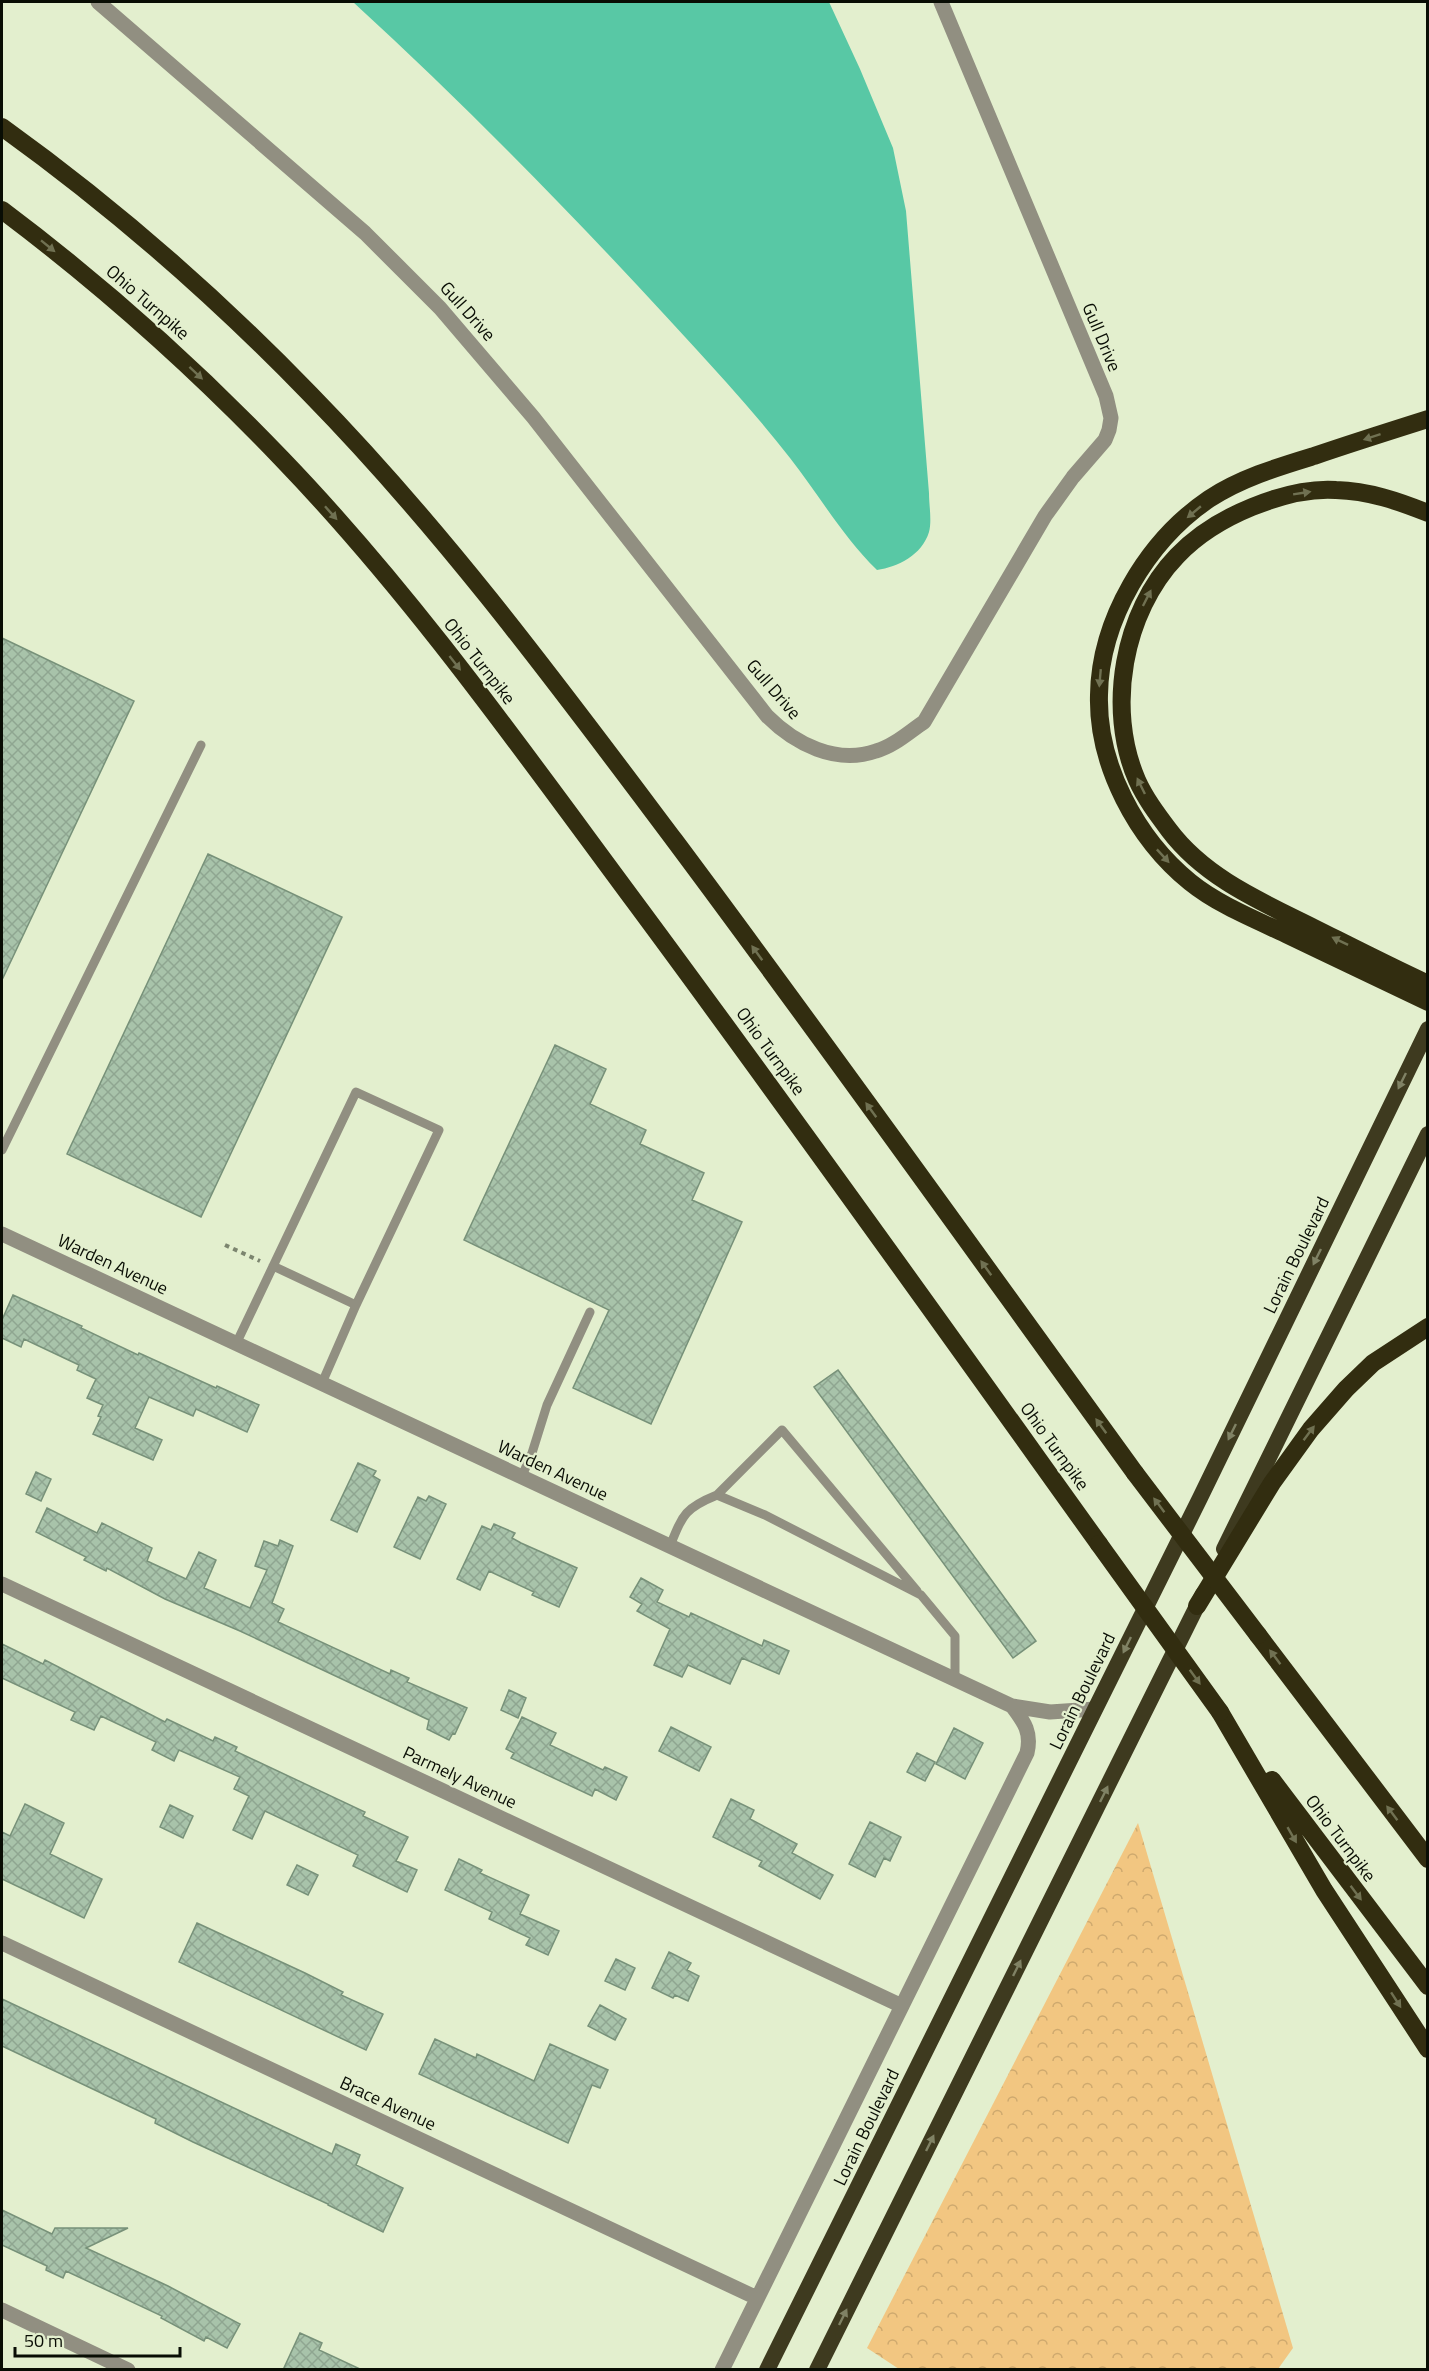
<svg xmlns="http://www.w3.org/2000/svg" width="1429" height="2371" font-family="'Titillium Web',sans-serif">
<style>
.forest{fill:url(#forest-crowns)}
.water{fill:#58c8a5}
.building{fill:url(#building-cross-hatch);stroke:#779179;stroke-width:1.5}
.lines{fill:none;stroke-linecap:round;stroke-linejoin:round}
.path{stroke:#7c856f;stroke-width:4;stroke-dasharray:4.5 4.5;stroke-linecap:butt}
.service{stroke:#918f81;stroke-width:9}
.minor{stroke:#918f81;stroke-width:15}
.trunk{stroke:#3e3a1f;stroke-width:16}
.motorway{stroke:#322d10;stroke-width:18}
.motorway-bridge{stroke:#322d10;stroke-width:18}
.oneway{fill:#707152}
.oneway2{fill:#808265}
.labels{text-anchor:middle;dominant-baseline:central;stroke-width:4.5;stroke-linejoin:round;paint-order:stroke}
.street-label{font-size:18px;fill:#090d04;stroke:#e3efce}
</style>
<defs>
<pattern id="forest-crowns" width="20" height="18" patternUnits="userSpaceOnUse" patternTransform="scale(1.5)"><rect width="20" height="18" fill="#f2c681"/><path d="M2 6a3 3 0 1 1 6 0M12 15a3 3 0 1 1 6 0" fill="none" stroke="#cea96e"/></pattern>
<pattern id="building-cross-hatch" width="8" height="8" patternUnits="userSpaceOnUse" patternTransform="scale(1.5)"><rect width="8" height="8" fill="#a8c3aa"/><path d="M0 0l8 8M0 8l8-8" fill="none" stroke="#8fa691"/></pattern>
</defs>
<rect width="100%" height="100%" fill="#e3efce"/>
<path class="forest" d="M1138,1823L1293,2348L1278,2369H899L867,2348Z"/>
<path class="water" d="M353,2H829L860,69L893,148L906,211L929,493C929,505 932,521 929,532C922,555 898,567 877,570C843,537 819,495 790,458C770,432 748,407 726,382C607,250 484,122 353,2Z"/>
<path class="building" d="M2,638L134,701L2,980Z
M208,854L342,917L201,1217L67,1154Z
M555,1045L606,1069L590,1104L646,1130L640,1144L704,1173L692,1200L742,1222L651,1424L573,1388L609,1310L464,1240Z
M13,1295L82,1326L81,1328L138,1355L139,1353L216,1388L217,1386L259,1405L247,1432L196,1409L193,1416L149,1397L135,1428L162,1440L153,1460L93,1434L101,1417L98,1416L103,1405L87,1398L96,1379L77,1370L79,1365L24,1339L21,1347L2,1338V1320Z
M838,1370L1036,1641L1013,1658L814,1387Z
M358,1463L376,1471L373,1476L380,1480L357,1532L331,1520Z
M36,1472L51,1479L41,1501L26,1494Z
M429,1496L446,1504L420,1559L394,1547L418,1497L426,1501Z
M47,1508L97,1533L102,1523L152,1548L147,1561L186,1579L199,1552L216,1560L204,1588L250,1608L267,1570L255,1566L264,1541L278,1546L280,1540L293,1546L272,1603L284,1609L278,1622L390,1674L391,1670L409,1678L407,1682L467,1708L455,1734L453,1733L449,1740L427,1729L429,1720L240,1631L165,1599L107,1568L106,1571L84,1560L86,1557L36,1532Z
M494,1524L515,1533L512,1538L521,1543L577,1568L559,1607L532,1595L534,1592L489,1571L480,1590L457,1579L482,1526L491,1530Z
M641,1578L663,1590L657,1602L689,1617L691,1613L762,1646L764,1640L789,1651L779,1674L742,1658L730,1684L688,1665L682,1677L654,1665L670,1629L637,1611L642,1604L630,1597Z
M2,1644L43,1664L45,1660L165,1722L167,1719L213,1741L215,1737L237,1747L235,1751L365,1812L363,1816L408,1837L396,1861L417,1870L407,1892L353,1866L358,1855L265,1811L252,1839L233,1830L249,1796L234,1789L240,1777L179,1750L174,1761L152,1750L156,1742L101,1716L94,1730L71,1720L75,1712L2,1678Z
M509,1690L526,1698L518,1718L501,1710Z
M522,1717L556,1733L550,1745L603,1770L605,1767L627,1777L616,1800L595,1789L592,1796L511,1758L514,1753L506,1749Z
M671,1727L711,1747L699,1771L659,1751Z
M954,1728L983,1743L965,1779L936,1764Z
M917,1753L935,1762L925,1781L907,1772Z
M731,1799L754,1810L750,1819L797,1844L792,1853L833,1875L820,1899L759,1866L762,1861L713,1837Z
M25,1804L64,1823L50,1854L102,1879L84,1918L2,1879V1832L10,1836Z
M170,1805L193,1816L183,1838L160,1827Z
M870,1822L901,1837L890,1861L884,1858L875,1877L849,1864Z
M459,1859L482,1870L480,1873L529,1895L520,1914L559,1931L548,1955L526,1945L530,1938L489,1919L492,1912L445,1890Z
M297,1865L318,1875L308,1895L287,1885Z
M197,1923L305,1973L343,1992L341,1995L383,2014L366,2050L179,1962Z
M669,1952L691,1963L687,1970L699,1976L688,2001L675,1995L673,1998L652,1988Z
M616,1959L635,1968L625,1990L605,1981Z
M2,1999L332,2154L336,2144L360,2155L356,2165L403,2188L383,2232L328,2205V2204L193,2142L155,2123L156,2119L2,2046Z
M600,2005L626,2019L615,2040L588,2026Z
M435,2039L476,2058L477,2054L534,2081L550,2044L608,2070L600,2088L592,2085L568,2143L419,2074Z
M2,2210L52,2234L55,2228H128L86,2248L168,2286L240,2324L227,2348L206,2337L204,2341L161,2318L162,2316L66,2271L63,2278L46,2270L47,2266L2,2245Z
M300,2333L322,2343L319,2350L362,2370H283Z"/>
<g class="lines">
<path class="path" d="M225,1245L260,1261"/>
<path class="service" d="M2,1150L201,745
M273,1266L356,1305
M236,1344L356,1092L439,1130L356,1305L322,1383
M522,1476L532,1453L547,1405L590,1312
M717,1495L782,1430L917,1591
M670,1546C683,1514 685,1508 717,1495L765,1515L921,1595L955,1636V1679"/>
<path class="minor" d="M98,2L365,233L440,308L533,417L767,716C795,744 836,765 876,751C894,746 909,732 924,722L1045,516L1073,477L1105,440L1109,430L1111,418L1106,396L941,2
M2,1234L1012,1706L1050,1712L1095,1709
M2,1584L902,2006
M2,1943L757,2298
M2,2310L128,2370
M722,2370L1027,1753C1032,1732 1024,1722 1012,1706"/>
<path class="trunk" d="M1224,1549L1428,1134
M767,2370L1200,1498L1428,1029
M817,2370L1203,1594"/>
<path class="motorway" d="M2,127C112,206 216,297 310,394C445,532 560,688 675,841C831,1050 982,1262 1135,1473
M2,210C102,285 195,368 282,459C412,594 522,750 634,901C792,1114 945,1329 1099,1544
M1428,419C1390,431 1352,443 1314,456C1278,467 1241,478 1209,499C1147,541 1100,620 1099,695C1097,765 1137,839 1190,882C1217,904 1254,919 1286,934C1333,957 1380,979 1428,1002
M1428,513C1398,501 1369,491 1336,490C1307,488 1279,496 1252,507C1225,518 1198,534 1177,556C1123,612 1106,709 1137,780C1145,798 1157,814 1169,830C1205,878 1262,902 1314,928C1352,947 1389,966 1428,984
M1197,1606L1272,1483L1311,1429L1346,1389L1373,1363L1428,1327
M1258,1635L1428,1859
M1220,1712L1324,1890L1428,2049
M1272,1780L1428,1986"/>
<path class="motorway-bridge" d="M1135,1473L1258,1635
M1099,1544L1220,1712"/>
</g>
<defs><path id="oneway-solid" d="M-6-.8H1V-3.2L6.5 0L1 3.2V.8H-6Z" transform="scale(1.5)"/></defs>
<g class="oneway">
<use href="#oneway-solid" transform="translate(48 246) rotate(39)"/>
<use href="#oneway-solid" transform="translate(196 373) rotate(43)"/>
<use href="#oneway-solid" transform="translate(1372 437) rotate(162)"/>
<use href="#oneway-solid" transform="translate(1302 493) rotate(-9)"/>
<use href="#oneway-solid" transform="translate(1194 512) rotate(140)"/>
<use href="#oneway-solid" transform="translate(331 513) rotate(48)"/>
<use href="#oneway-solid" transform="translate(1147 598) rotate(-63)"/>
<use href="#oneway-solid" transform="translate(455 663) rotate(52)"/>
<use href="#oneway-solid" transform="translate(1100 678) rotate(95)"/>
<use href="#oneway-solid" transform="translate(1141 786) rotate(-116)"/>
<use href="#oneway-solid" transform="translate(1163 856) rotate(47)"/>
<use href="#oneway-solid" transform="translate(1340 941) rotate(-154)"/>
<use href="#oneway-solid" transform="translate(757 953) rotate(-126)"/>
<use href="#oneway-solid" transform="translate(871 1110) rotate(-126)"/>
<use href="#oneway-solid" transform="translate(986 1268) rotate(-126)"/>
<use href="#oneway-solid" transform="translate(1101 1426) rotate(-126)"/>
<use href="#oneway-solid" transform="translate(1309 1433) rotate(-53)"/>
<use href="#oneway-solid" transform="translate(1159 1505) rotate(-127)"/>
<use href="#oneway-solid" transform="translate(1275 1657) rotate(-127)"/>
<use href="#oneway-solid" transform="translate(1195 1677) rotate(54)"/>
<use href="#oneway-solid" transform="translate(1392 1813) rotate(-127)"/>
<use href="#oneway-solid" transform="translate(1292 1835) rotate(60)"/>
<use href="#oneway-solid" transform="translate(1356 1893) rotate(53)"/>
<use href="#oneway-solid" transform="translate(1396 2000) rotate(57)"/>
</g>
<g class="oneway2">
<use href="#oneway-solid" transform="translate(1402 1081) rotate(116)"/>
<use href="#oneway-solid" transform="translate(1317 1257) rotate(116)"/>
<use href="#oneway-solid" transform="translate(1232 1432) rotate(116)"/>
<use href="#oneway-solid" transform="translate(1127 1645) rotate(116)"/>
<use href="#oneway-solid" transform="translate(1104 1794) rotate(-64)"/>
<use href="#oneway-solid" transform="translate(1017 1968) rotate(-64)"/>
<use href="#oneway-solid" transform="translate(930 2143) rotate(-64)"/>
<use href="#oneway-solid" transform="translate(843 2317) rotate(-64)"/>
</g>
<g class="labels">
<g class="street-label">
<text transform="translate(148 302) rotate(41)">Ohio Turnpike</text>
<text transform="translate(468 311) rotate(48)">Gull Drive</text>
<text transform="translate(1102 337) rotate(67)">Gull Drive</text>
<text transform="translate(480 661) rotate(52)">Ohio Turnpike</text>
<text transform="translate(774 689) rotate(49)">Gull Drive</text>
<text transform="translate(771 1051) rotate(54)">Ohio Turnpike</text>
<text transform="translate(1296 1255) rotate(-64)">Lorain Boulevard</text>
<text transform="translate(113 1264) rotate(25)">Warden Avenue</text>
<text transform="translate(1055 1446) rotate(54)">Ohio Turnpike</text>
<text transform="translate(553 1470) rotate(25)">Warden Avenue</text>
<text transform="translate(1082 1691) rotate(-64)">Lorain Boulevard</text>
<text transform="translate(460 1777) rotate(25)">Parmely Avenue</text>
<text transform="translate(1341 1838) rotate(53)">Ohio Turnpike</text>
<text transform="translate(388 2103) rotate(25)">Brace Avenue</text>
<text transform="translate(866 2127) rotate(-64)">Lorain Boulevard</text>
</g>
</g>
<rect width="1429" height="2371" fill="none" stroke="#090d04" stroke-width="6"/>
<path d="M15 2347v9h165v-9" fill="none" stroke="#090d04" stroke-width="3"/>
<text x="24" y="2347" font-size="18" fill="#090d04" stroke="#e3efce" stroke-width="4.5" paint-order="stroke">50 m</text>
</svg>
